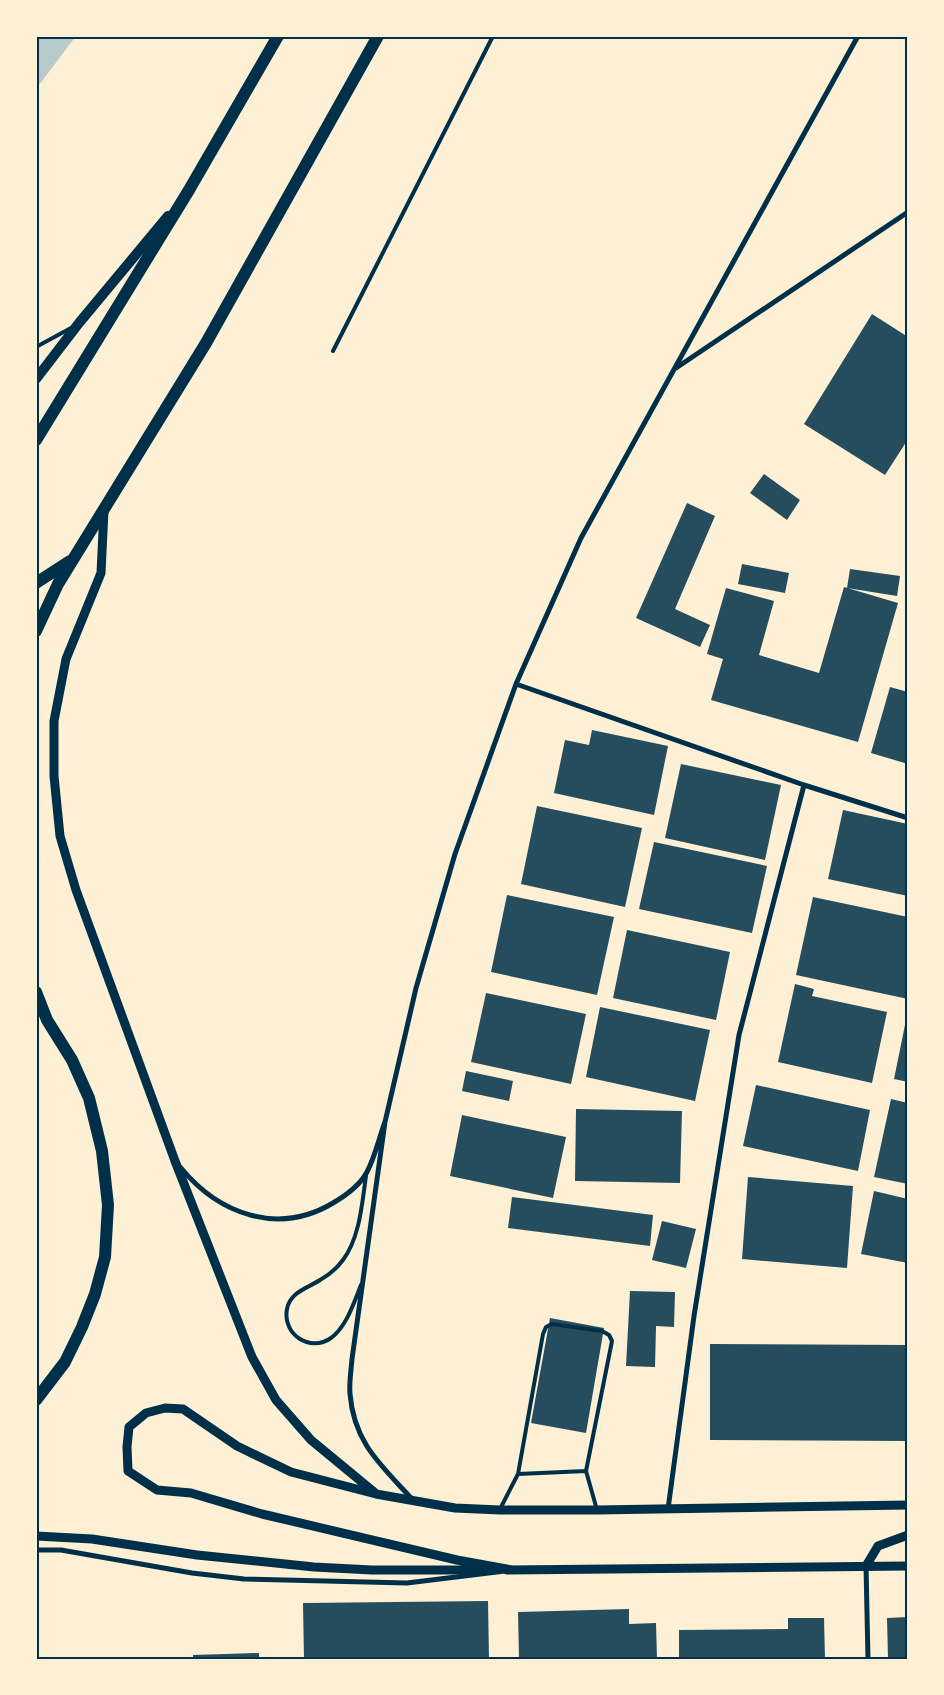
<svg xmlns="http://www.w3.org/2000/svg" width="944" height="1695" font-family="'Exo 2',sans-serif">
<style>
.green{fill:#b9caca}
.building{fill:#264d5e}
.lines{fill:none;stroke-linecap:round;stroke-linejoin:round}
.service{stroke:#003049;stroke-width:4}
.minor{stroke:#003049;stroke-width:5}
.tertiary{stroke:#003049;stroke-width:9}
.secondary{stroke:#003049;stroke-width:10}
.primary{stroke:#003049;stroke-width:12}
.neatline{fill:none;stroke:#003049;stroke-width:2}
</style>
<rect width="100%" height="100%" fill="#fdf0d5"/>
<path class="green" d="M36,36H76L36,89Z"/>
<path class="building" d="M872,314L908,337V439L885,475L804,424Z
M764,474L800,500L787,520L750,493Z
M687,503L715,516L675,609L710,625L700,647L636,618Z
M742,564L789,573L785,593L738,584Z
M850,569L900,576L897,596L847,588Z
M844,587L898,603L858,742L711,700L723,659L707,654L726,588L774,601L759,655L819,673Z
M890,687L908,692V764L871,753Z
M592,730L668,746L654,815L554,793L565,740L589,745Z
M681,764L781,785L765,860L665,838Z
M537,806L642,828L625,907L521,884Z
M843,810L908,824V896L828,879Z
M654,842L767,866L752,933L639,909Z
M507,895L614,917L597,995L491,972Z
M813,897L908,917V999L796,975Z
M627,930L730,952L716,1020L613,998Z
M795,984L814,989L812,996L887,1012L872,1083L778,1062Z
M486,993L586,1014L571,1084L471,1062Z
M600,1007L710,1030L695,1101L586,1077Z
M906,1020L908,1021V1082L894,1079Z
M466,1071L513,1081L509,1101L462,1091Z
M756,1085L870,1110L858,1171L743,1146Z
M891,1099L908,1103V1184L874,1177Z
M576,1109L682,1111L680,1183L575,1181Z
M462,1115L566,1137L553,1198L450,1176Z
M748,1177L853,1186L847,1268L742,1259Z
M874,1191L908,1199V1263L861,1254Z
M512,1197L653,1215L650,1246L508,1228Z
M662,1221L696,1229L686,1268L652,1260Z
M630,1291L675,1292L674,1327L656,1326L655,1367L626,1366Z
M550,1318L604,1328L586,1433L531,1423Z
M710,1344L908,1345V1441L710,1440Z
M488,1601L489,1659H304L303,1603Z
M629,1609V1624L656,1623L657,1659H519L518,1612Z
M908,1617V1659H888L887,1618Z
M788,1618H824L825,1659H679V1630L788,1629Z
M259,1653V1659H193V1655Z"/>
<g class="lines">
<path class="service" d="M36,347L71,328
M333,351L493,36
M361,1285C354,1302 347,1326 331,1338C310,1353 282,1334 287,1309C290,1292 308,1288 320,1280C329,1275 337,1268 343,1260C360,1237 362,1203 366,1176
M518,1474L543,1334L546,1327L552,1324L602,1331L609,1335L612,1341L586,1471
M500,1509L518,1474L586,1471L597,1510"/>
<path class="minor" d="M676,368L908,212
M516,684L804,785L908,818
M385,1122L416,988L455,854L516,684L581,538L858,36
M181,1168C219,1214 278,1236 333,1203C345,1196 360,1185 367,1172C375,1157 379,1138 385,1122L352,1359C351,1371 349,1383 350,1394C354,1443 381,1465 412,1499
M668,1509L694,1316L739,1035L804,785
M36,1550H61L192,1573L244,1579L407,1583L505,1571
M866,1566L868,1659"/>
<path class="tertiary" d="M104,510L101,573L66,659L54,721V776L60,836L76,890L175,1161L252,1357L276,1400L311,1440L374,1492
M36,1536L92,1539L197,1555L314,1567L372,1570H489
M866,1566L878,1546L908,1535
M507,1570L908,1566
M512,1570L457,1560L262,1514L191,1493L157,1490L128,1471L127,1447L129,1427L146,1413L165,1408L183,1409L237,1446L291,1472L376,1494L455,1508L500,1510H597L908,1505"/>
<path class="secondary" d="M36,379L79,323L168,216"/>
<path class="primary" d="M36,440L189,190L278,36
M36,583L70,561
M36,631L58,584L206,343L378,36
M36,992L47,1020L72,1060L89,1098L102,1151L108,1205L105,1257L95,1294L82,1327L65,1362L36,1400"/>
</g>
<rect width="944" height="1695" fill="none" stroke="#fdf0d5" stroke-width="75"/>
<rect x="38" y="38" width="868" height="1620" class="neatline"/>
</svg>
